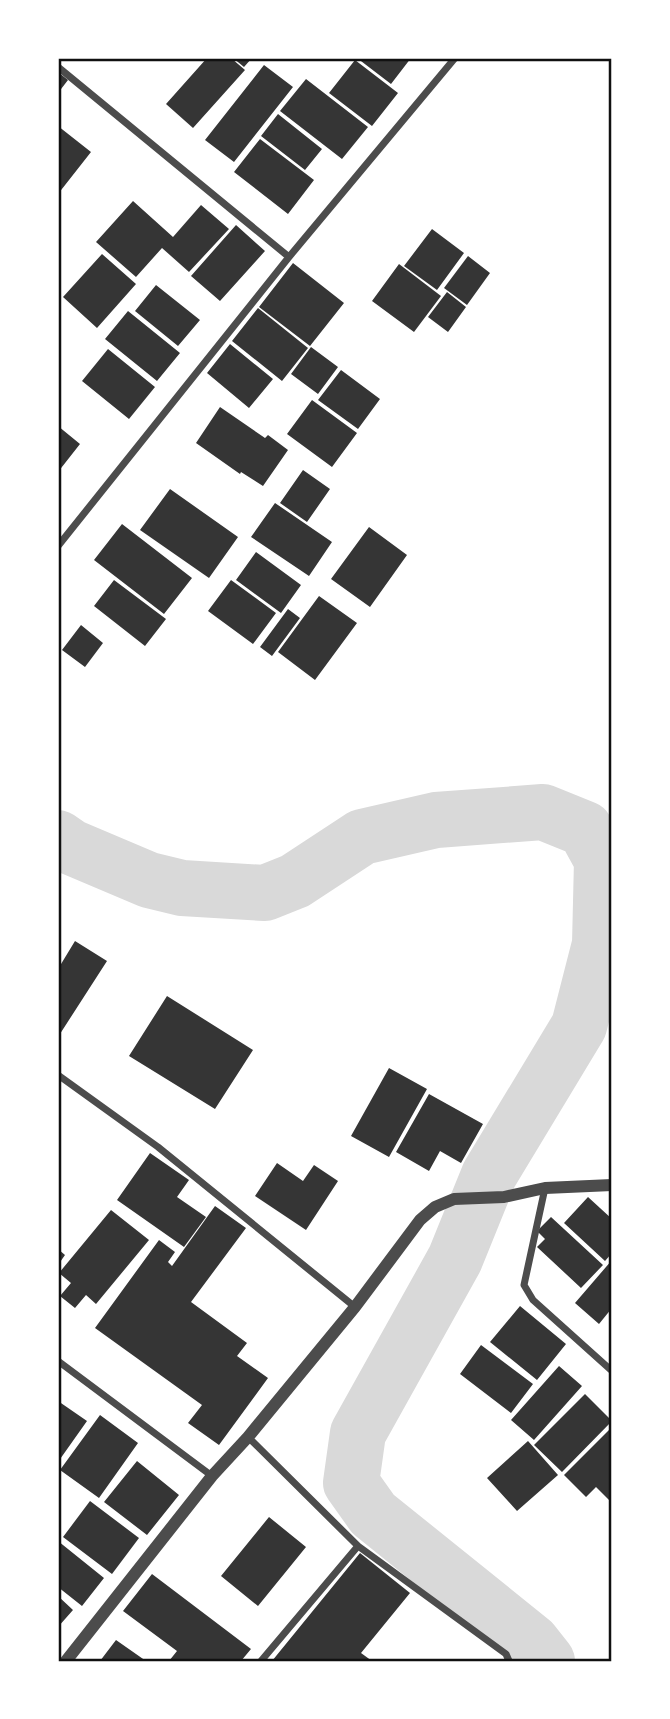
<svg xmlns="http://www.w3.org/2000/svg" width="670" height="1719" font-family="'Alegreya Sans',sans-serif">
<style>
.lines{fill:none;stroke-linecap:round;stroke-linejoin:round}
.river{stroke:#d9d9d9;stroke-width:56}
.building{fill:#353535}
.minor{stroke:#4c4c4c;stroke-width:7}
.tertiary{stroke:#4c4c4c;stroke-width:12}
.neatline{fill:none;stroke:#111;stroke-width:2.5}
</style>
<rect width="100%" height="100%" fill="#fff"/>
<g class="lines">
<path class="river" d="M58,838L71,847L149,880L182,888L265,893L295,881L362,837L436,820L543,812L585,829L602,860L600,944L579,1026L489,1175L455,1259L358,1433L351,1483L373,1514L532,1642L547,1661"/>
</g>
<path class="building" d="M207,58H231L245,70L193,128L166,104Z
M233,58H252L244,67Z
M357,58H411L391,84Z
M355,60L398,93L372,126L329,93Z
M264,65L293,87L234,162L205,140Z
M58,72L68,80L58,93Z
M306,79L368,127L342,159L280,111Z
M278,114L322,149L305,170L261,136Z
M58,126L91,152L58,194Z
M260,139L314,180L288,214L234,172Z
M133,201L173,237L201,205L229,229L189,272L162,248L136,277L96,242Z
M236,225L265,251L220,301L191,276Z
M432,229L464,253L437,290L404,266Z
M102,254L136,284L97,328L63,297Z
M468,256L490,273L467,305L444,288Z
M293,263L344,303L310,346L259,307Z
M399,264L441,296L414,332L372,301Z
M156,285L200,320L178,346L135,311Z
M447,292L466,307L448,332L428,317Z
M258,308L308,348L282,381L232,341Z
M128,311L180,353L157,381L105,339Z
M230,344L273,379L249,408L207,373Z
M311,347L338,367L318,394L291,374Z
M108,349L155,387L129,419L82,381Z
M341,370L380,399L358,429L318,400Z
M312,400L357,433L332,467L287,434Z
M220,407L265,438L268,435L288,450L263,486L241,472L240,474L196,443Z
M58,426L80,444L58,472Z
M303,470L330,489L307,522L280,503Z
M170,489L238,537L209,578L140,530Z
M275,503L332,542L309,576L251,537Z
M122,524L192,578L164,614L94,560Z
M369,527L407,555L370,607L331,579Z
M256,552L301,585L281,613L236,580Z
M114,580L166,619L145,646L94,606Z
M231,580L276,613L253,644L208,611Z
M319,596L357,623L315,680L278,652Z
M288,609L300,618L272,656L260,647Z
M81,625L103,643L85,667L62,650Z
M75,941L107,961L58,1037V969Z
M167,996L253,1050L215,1109L129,1056Z
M389,1068L427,1089L389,1157L351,1136Z
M429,1094L483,1124L461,1163L440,1151L429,1171L396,1152Z
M150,1153L189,1180L177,1197L206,1217L184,1247L117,1200Z
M277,1163L303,1181L314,1165L338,1181L306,1230L255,1196Z
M588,1197L612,1219V1253L605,1261L564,1223Z
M215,1206L246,1228L191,1302L247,1343L237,1356L268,1378L219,1445L188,1423L202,1405L95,1328L159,1240L175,1252L168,1262L172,1266Z
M111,1210L149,1240L96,1304L86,1295L75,1308L60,1296L71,1283L59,1273Z
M551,1217L603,1265L581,1288L537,1247L545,1239L537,1231Z
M58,1249L65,1255L58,1265Z
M612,1260V1308L599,1324L575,1303Z
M520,1306L566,1344L537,1380L490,1342Z
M481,1345L533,1384L511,1413L460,1374Z
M559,1366L582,1386L534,1440L511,1420Z
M585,1394L612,1421L562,1472L534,1445Z
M58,1401L87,1421L58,1462Z
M100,1415L138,1443L99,1498L60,1470Z
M612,1427V1503L596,1487L586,1497L564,1475Z
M528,1441L558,1475L517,1511L487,1478Z
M137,1461L179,1495L147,1535L104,1502Z
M90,1501L139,1538L112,1574L63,1537Z
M269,1517L306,1547L258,1606L221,1576Z
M58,1541L104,1578L82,1606L58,1587Z
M360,1553L410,1593L361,1653L372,1661H272Z
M152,1574L251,1649L241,1661H169L177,1651L123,1611Z
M58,1596L73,1610L58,1627Z
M116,1640L146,1661H100Z"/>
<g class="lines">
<path class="minor" d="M58,67L289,257
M58,546L289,257L455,58
M58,1075L158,1147L355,1307
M545,1188L524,1285L533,1300L612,1371
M58,1361L212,1476
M248,1437L358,1546L506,1654L509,1661
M261,1661L358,1546"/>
<path class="tertiary" d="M66,1661L212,1476L248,1437L355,1307L420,1220L435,1207L454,1199L504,1197L545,1188L612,1185"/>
</g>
<rect width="670" height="1719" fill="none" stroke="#ffffff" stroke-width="119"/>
<rect x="60" y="60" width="550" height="1600" class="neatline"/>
</svg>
